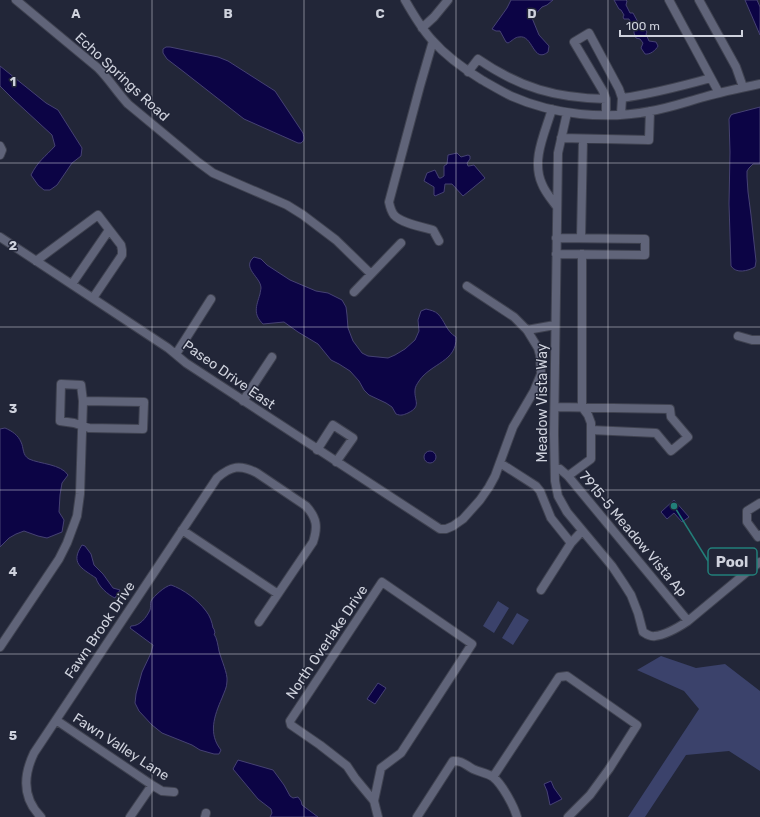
<svg xmlns="http://www.w3.org/2000/svg" width="760" height="817" font-family="Rubik,sans-serif">
<style>
.green{fill:#3b426b}
.water{fill:#0c0445;stroke:#464273}
.lines{fill:none;stroke-linecap:round;stroke-linejoin:round}
.street-casing{stroke:#3f4250;stroke-width:10}
.street{stroke:#606479;stroke-width:8}
.grid{fill:none;stroke:#cfd2dd;stroke-width:1;stroke-opacity:0.55}
.labels{text-anchor:middle;dominant-baseline:central;stroke-width:3;stroke-linejoin:round;paint-order:stroke}
.street-label{font-size:14px;fill:#cfd2dd;stroke:#222638}
.grid-label{font-size:13px;text-anchor:middle;font-weight:bold;fill:#cfd2dd;stroke:#222638;stroke-width:3;stroke-linejoin:round;paint-order:stroke}
.leader{fill:none;stroke:#227f79;stroke-width:1.5}
.callout-dot{fill:#227f79;stroke:#222638;stroke-width:1.5}
.callout{fill:#222638;stroke:#227f79;stroke-width:1.5}
.callout-label{font-size:15px;text-anchor:middle;font-weight:bold;fill:#cfd2dd}
</style>
<rect width="100%" height="100%" fill="#222638"/>
<path class="green" d="M498,601L509,608L494,633L483,626Z
M517,613L529,620L513,645L502,638Z
M661,656L696,668L725,664L760,691V771L729,751L686,755L645,817H628L699,709L684,691L637,670Z"/>
<path class="water" d="M511,0H553L547,5L542,7L532,18L539,35L549,46L548,52C533,64 533,34 519,37C515,37 512,41 508,43L506,42L500,31H496L492,29L507,8Z
M614,0H626L627,1L626,5L630,13H633L639,24L642,25L647,32L646,34L649,41L656,42L658,46C656,50 650,55 645,54L641,48L643,43L640,39L636,38L634,33V30L629,19H624L623,17L624,15L621,10L619,9Z
M745,0H757L760,7V35Z
M166,47H170L218,57L228,61L275,91L303,133C304,138 305,140 301,143H298L244,119L184,72L167,59L163,53V49Z
M0,66L46,103L58,110L82,148L81,156L72,163L57,185L50,190H44L38,185L31,175C38,161 45,157 55,146L52,135L13,99L0,86Z
M760,107V164H753L749,168L747,171V177L748,192L751,215L756,261L755,267C748,271 736,274 731,266L729,204L730,152L729,119L731,115L733,114Z
M457,153L461,157L468,155L470,156V159L467,163L468,166H469L474,165L485,178L463,196L452,184H445L444,192L435,196L434,195V187L424,181L427,173L435,170L439,178H441L444,176V166L447,164L448,155Z
M254,257L261,259L267,265L290,280L316,291L328,293L342,300L346,307L347,315L348,328L353,341L362,353L368,356L388,358L395,355L405,349L415,340L419,331L418,320L421,311L426,309C430,310 435,311 438,314C445,321 446,331 456,337C457,362 431,363 419,381C417,384 415,387 415,390C414,401 422,406 408,413C403,415 401,416 396,414L392,407L386,403L369,395L364,390L359,381L350,371L339,364L331,360L318,344L298,332L284,322L263,324C253,314 256,307 260,294C260,293 261,289 261,288C261,277 241,268 254,257Z
M5,428C12,431 18,435 21,442C24,448 22,455 29,459C40,464 61,464 68,475L62,483L60,495L59,512L64,520L62,532L47,538L38,536L24,531L16,534L9,538L0,547V429Z
M424 457a6 6 0 1 1 12 0a6 6 0 1 1-12 0Z
M674,500L689,517L682,522L674,513L667,519L661,512Z
M82,545L85,546L91,554L94,565L103,574L113,588L120,590L115,598C108,595 98,586 96,578C81,568 70,563 82,545Z
M171,585C183,589 198,600 206,611C210,616 212,622 213,628L214,629L215,633L214,634C217,638 218,646 219,651C221,659 228,674 227,681C227,688 224,692 222,698C214,716 208,734 221,750L219,754H214L200,750L192,745L162,733L152,725L139,711L135,703L136,694L142,672L151,653L153,645L130,628L131,626C140,626 146,618 150,610C151,607 150,604 151,601C154,596 165,586 171,585Z
M378,683L386,688L375,704L367,699Z
M238,760L273,770L284,785L290,796L293,798L298,797L301,801L302,805L318,817H270L272,813L271,809L258,799L233,769Z
M551,781L554,788L562,799L550,805L547,791L544,784Z"/>
<g class="lines">
<g class="street-casing">
<path id="street" d="M16,0L98,68C109,79 117,92 128,104L198,162L213,173L287,205L303,215L336,240L371,274
M405,0C413,14 421,28 432,40C446,56 464,69 482,80C491,85 501,91 511,96C554,115 605,120 651,111C669,108 686,102 704,97C722,92 741,88 760,84
M669,0L719,93
M699,0L736,67L743,87
M422,28L434,17L448,0
M433,41L420,86L389,202C390,207 391,211 394,215C401,223 422,227 433,230L439,241
M468,72L478,59C520,88 556,98 606,99
M622,98C652,94 682,86 711,78
M552,109C545,133 531,160 542,184C545,192 552,200 557,207
M567,113L558,153L554,434L555,481L558,496L567,512L612,566L624,584L631,595L638,613L643,632C646,634 650,637 655,636C665,635 679,627 688,621L753,567L760,562
M606,115V99L603,91L574,42L589,33L619,89L622,98L621,114
M561,138L649,140L650,111
M0,146L2,150L0,155
M0,237L168,348L186,363L440,529H446L453,526L463,519L480,500L489,487L495,476L513,427L534,391L541,374L540,355L538,348L527,330L514,317L467,286
M581,238L583,139
M556,254L645,255V239L556,238
M36,261L98,215L121,245L122,250V255L93,298
M72,284L109,230
M354,292L401,243
M527,330L555,325
M738,336L752,340H760
M176,354L211,299
M243,401L272,357
M555,407L670,409L671,417L688,437L671,451L656,433L591,430
M317,450L333,425L353,438L336,462
M500,463L536,486L540,491L551,518L571,543
M555,467L560,469L568,476L688,621
M568,476L591,459V423L588,415L582,407V254
M760,503L747,511V522L758,537L760,535
M182,530L278,594
M541,590L571,543L582,531
M0,647L59,559L67,543L77,516L80,494L83,401L81,385L61,384L60,421L74,423L89,428L143,429L144,402L83,401
M56,720L152,785L162,791L174,792
M493,777L559,677L567,676L637,725L609,769L590,795L568,817
M374,801L381,768L401,753L472,644L382,582L290,721L291,725L320,745L347,766L355,778L374,801L378,817
M41,817C22,798 23,776 34,753L217,478C231,466 240,464 257,473L306,506C317,518 318,527 313,542L259,622
M130,817L152,785
M205,817L206,813
M417,817L453,761C463,761 464,764 473,769C479,772 487,773 493,777C502,784 514,806 517,817"/>
</g>
<use href="#street" class="street"/>
</g>
<path class="grid" d="M152,0V817M304,0V817M456,0V817M608,0V817M0,163H760M0,327H760M0,490H760M0,654H760"/>
<g class="labels">
<g class="street-label">
<text transform="translate(122 77) rotate(43)">Echo Springs Road</text>
<text transform="translate(229 375) rotate(35)">Paseo Drive East</text>
<text transform="translate(542 403) rotate(-90)">Meadow Vista Way</text>
<text transform="translate(633 534) rotate(50)">7915-5 Meadow Vista Ap</text>
<text transform="translate(100 630) rotate(-56)">Fawn Brook Drive</text>
<text transform="translate(327 642) rotate(-56)">North Overlake Drive</text>
<text transform="translate(121 747) rotate(33)">Fawn Valley Lane</text>
</g>
</g>
<g class="grid-label">
<text x="76" y="18">A</text>
<text x="228" y="18">B</text>
<text x="380" y="18">C</text>
<text x="532" y="18">D</text>
<text x="13" y="86">1</text>
<text x="13" y="250">2</text>
<text x="13" y="413">3</text>
<text x="13" y="576">4</text>
<text x="13" y="740">5</text>
</g>
<path class="leader" d="M674 506L708 561"/>
<circle class="callout-dot" cx="674" cy="506" r="4"/>
<rect class="callout" x="708" y="548" width="49" height="27" rx="4"/>
<g class="callout-label">
<text x="732" y="567">Pool</text>
</g>
<path d="M620 30v6h122v-6" fill="none" stroke="#cfd2dd" stroke-width="2"/>
<text x="626" y="30" font-size="12" fill="#cfd2dd" stroke="#222638" stroke-width="3" paint-order="stroke">100 m</text>
</svg>
